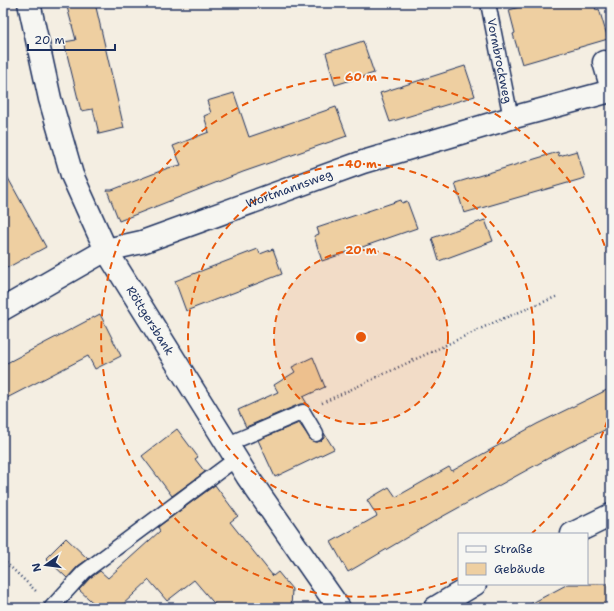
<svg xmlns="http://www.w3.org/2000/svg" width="614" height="611" font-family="'Shantell Sans',sans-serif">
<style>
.building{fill:#eecfa1;stroke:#1b2f5e}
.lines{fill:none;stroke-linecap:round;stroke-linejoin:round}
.lane-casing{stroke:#1b2f5e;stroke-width:17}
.street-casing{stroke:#1b2f5e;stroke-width:25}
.path{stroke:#1b2f5e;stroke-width:2.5;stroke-dasharray:1 3;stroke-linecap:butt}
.lane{stroke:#f6f6f2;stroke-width:14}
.street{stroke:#f6f6f2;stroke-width:22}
.ring{fill:none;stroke:#e8590c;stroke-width:2;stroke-dasharray:7 5}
.labels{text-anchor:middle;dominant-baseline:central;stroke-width:3.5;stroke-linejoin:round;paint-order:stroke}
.street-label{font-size:12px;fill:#1b2f5e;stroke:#f6f6f2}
.centre{fill:#e8590c;stroke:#f6f6f2;stroke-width:2}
.ring-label{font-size:12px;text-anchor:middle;font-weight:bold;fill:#e8590c;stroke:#f6f6f2;stroke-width:3.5;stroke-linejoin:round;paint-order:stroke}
</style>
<rect width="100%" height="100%" fill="#f4eee2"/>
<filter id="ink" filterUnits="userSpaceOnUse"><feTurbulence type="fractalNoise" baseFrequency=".025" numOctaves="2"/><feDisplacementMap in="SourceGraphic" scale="8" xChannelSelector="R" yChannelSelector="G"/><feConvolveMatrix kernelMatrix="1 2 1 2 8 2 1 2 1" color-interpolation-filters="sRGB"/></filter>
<g filter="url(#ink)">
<path class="building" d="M66,3H95L124,128L99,134L93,109L81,111L64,42L76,40Z
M534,3H594L596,10L599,9L608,39L522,64L513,34L515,33L509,10Z
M363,41L374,73L335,85L326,53Z
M465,66L475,96L390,122L380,93Z
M234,93L249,137L336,107L347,136L243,172L119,221L107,190H112L168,168L181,165L173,146L209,132L204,116L211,113L207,101Z
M577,151L585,178L464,213L455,183L558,152L559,156Z
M3,169L46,247L3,270Z
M401,200L402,203L407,201L417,228L322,261L314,236L319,234L317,228Z
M485,220L493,241L439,261L432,238Z
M258,249L260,254L273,249L282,274L186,311L175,281Z
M100,314L121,356L95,369L88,356L3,400V365Z
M313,357L325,387L303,397L308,405L304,404H300L246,427L238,410L278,392L274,385L295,372L292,367Z
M611,388V427L567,448L438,519L348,572L331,542L377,516L367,500L389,487L396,497L449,467L452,471L537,424Z
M299,423L312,441L316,442L321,441L324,438V433L334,449L275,477L258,440Z
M177,429L198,457L195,459L205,472L172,496L142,456Z
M215,485L238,516L230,522L273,576L278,572L292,589L291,608H218L194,580L167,601L149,580L119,608H99L79,590L90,578L100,571L108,578L160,531L158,527Z
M66,538L88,559L78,566L67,578L46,558Z
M568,584H611V608H523Z"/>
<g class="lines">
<g class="lane-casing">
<g id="lane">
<path id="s1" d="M488,3L511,118"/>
<path d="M228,444L303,412L316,434"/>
<path d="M51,608L84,572L237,458"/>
</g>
</g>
<g class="street-casing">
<g id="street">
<path id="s2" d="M29,3L50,99L72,175L106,250L247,476L339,608"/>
<path d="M604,62L611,86"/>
<path id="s3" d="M3,309L106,250L142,242L363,162L511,118L611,91"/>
<path d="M572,534L611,515"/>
<path d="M435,608L475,584"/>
</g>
</g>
<path class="path" d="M322,403L495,322L558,296
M3,560L37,592"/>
<use href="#lane" class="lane"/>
<use href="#street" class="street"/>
</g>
</g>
<circle cx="361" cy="337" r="87" fill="#e8590c" fill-opacity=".12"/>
<g class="ring">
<circle cx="361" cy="337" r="87"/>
<circle cx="361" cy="337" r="173"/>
<path d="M611 409A260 260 0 0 1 532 533M458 578A260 260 0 1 1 611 265"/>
</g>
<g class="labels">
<g class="street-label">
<text stroke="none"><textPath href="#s1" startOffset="59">Vormbrockweg</textPath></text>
<text stroke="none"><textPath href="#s3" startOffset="312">Wortmannsweg</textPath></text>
<text stroke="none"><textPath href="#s2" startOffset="343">Röttgersbank</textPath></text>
</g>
</g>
<circle cx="361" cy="337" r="6" class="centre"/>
<g class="ring-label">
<text x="361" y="81">60 m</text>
<text x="361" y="168">40 m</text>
<text x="361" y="254">20 m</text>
</g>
<rect width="614" height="611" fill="none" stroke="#f6f6f2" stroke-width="16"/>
<rect x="8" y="8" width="598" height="595" fill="none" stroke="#1b2f5e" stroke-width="1.5" filter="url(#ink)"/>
<rect x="458" y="533" width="130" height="52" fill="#f6f6f2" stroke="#9ea6b7"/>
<rect x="466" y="546" width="20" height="6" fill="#f6f6f2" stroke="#9ea6b7"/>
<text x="494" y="553" font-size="12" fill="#1b2f5e">Straße</text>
<rect x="466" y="563" width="20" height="12" fill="#eecfa1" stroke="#9ea6b7"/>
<text x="494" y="573" font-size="12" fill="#1b2f5e">Gebäude</text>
<g transform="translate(46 565) rotate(256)" stroke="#f6f6f2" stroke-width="3" paint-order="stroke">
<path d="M0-3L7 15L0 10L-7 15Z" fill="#1b2f5e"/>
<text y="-6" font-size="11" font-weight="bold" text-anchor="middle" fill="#1b2f5e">N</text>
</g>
<path d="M28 44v6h87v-6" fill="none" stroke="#1b2f5e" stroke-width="2"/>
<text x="34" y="44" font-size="12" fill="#1b2f5e" stroke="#f6f6f2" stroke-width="3" paint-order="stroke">20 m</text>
</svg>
